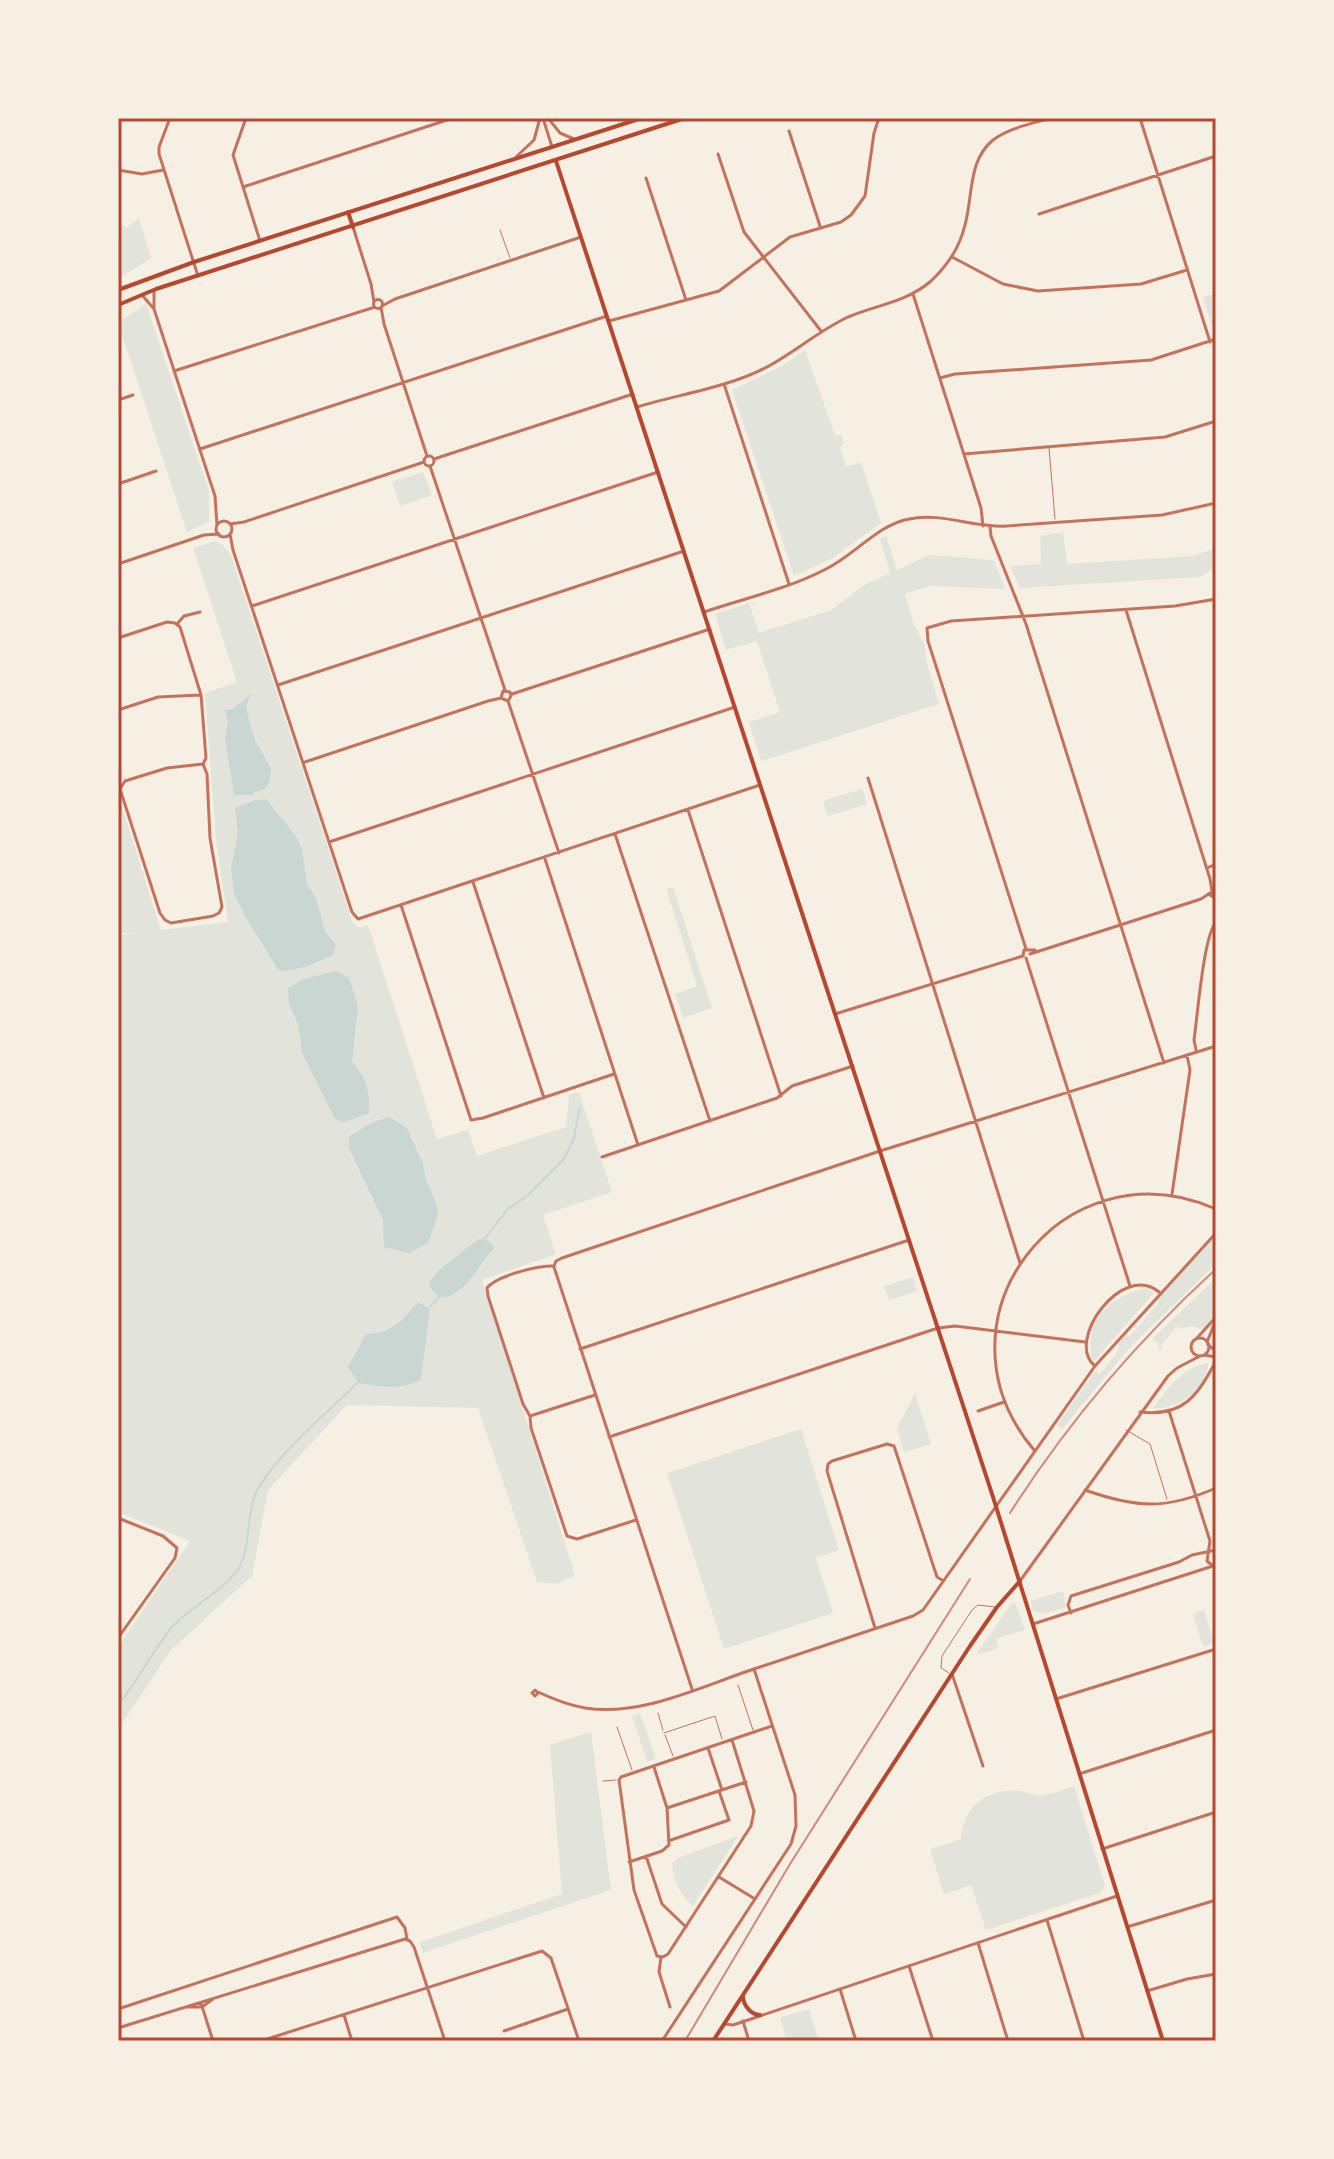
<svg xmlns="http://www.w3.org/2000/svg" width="1334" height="2159" font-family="'Alegreya Sans',sans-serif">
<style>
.green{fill:#e2e4dc}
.water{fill:#c9d6d2}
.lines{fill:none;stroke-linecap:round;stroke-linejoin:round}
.stream{stroke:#c9d6d2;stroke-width:2}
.service{stroke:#c5725c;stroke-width:1}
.minor{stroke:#c5725c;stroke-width:3}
.tertiary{stroke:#c5725c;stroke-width:3}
.secondary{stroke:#b5482f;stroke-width:4}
.primary{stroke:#b5482f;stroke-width:4}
.rail{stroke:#cf8b77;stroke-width:2}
.neatline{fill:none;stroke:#b5482f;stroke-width:3}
</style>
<rect width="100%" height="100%" fill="#f6efe4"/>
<path class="green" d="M139,218L151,258L118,279V222L127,228Z
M1216,293V331L1213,332L1203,297Z
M146,303L209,491V521L187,532L118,323Z
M805,350L835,435H841L844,443L840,448L846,467L861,462L881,523L831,559L794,576L732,390L782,366Z
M423,472L432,495L400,506L392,482Z
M1063,532L1067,564L1193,556L1216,548V567L1200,577L1020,588L1010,566L1041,564L1040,536Z
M886,535L897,570L929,555L994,560L1005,589L930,586L905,594L914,625L925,646L927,664L939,704L761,761L749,722L780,712L757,641L726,650L715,614L749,603L759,633L831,610L866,584L890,573L880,539Z
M215,541L223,545L231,555L353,923L360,928L368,925L437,1139L468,1130L477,1156L566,1127L569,1095L579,1092L612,1192L543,1215L556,1254L482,1280L575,1575L558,1584L537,1582L478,1408L347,1405L268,1490L252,1576L171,1650L118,1730V1647L190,1541L118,1512V935L136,932L120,933L118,927V794L161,930L228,922L216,840L205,693L237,682L193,548Z
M862,789L867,804L828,816L823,801Z
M673,887L712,1008L683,1018L675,994L697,986L666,889Z
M1216,1236V1264L1131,1346L1062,1429L1057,1425L1096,1370L1099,1375L1119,1350L1118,1343L1127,1333L1129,1337L1158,1304L1157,1297Z
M913,1277L917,1291L889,1300L884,1286Z
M1216,1278V1312L1204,1330L1191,1326L1182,1329L1177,1326L1161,1346L1163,1350L1158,1349L1159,1344L1152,1339Z
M1148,1288L1154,1293L1094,1361L1091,1358C1091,1349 1090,1339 1092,1331C1098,1307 1126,1291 1148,1288Z
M1208,1363C1207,1390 1178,1410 1153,1408C1168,1388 1182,1367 1208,1363Z
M915,1393L931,1444L904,1452L897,1428Z
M801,1429L839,1550L816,1558L833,1613L724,1649L667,1473Z
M1063,1591L1066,1607L1044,1614L1033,1611L1031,1601Z
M1015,1603L1025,1630L996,1639L998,1648L976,1655L1011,1604Z
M1204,1610L1214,1643L1203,1647L1193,1614Z
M640,1713L656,1759L647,1762L632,1716Z
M591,1732L611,1890L423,1953L420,1942L562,1894L550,1745Z
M1074,1786L1105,1886L1100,1893L986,1930L971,1885L944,1895L930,1849L961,1839C963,1806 986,1788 1020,1791C1026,1792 1032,1795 1038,1795C1049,1796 1064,1789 1074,1786Z
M738,1836L693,1906C679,1893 674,1882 672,1863L678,1858Z
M809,2009L819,2041H787L780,2018Z"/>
<path class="water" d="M251,694L246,706L250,724L256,742L271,768L269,783L265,789L254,792V795H234L225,738L228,722L225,710L233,709Z
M266,799L296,836L302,850L307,884L316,898L325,931L336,944L334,954C318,962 296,973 278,970L244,914L234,894L231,869L238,832L235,808L256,800Z
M336,971L349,978L358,1006L352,1061C367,1080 370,1089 369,1113L344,1122L335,1119L302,1053L298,1024L289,1004L288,988L304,979Z
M389,1117L407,1128L423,1164L426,1180L436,1203L438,1215L428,1243L409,1253L384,1247L383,1220L348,1146L350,1136L373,1122Z
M479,1239L489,1241L494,1248C479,1264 466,1294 443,1298L434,1293L429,1283L439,1270Z
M418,1302L430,1309L421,1379C402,1391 380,1386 359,1383L348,1367L366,1334C390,1335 404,1319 418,1302Z"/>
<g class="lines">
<path class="stream" d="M482,1242L508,1209L527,1196L564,1159L574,1138L580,1107
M430,1307L439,1297
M118,1705C139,1680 152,1650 174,1625C191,1607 233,1584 241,1564C250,1544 247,1519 254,1498C265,1464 332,1409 359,1381"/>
<path class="service" d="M500,230L510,258
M1049,448L1055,519
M1126,1430L1150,1444L1167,1499
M949,1673L941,1668L942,1656L972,1610L978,1605L995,1607
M738,1685L753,1730
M658,1713L663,1730
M617,1727L632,1770
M664,1733L715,1716L722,1739
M665,1735L673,1756
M603,1781L616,1780"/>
<path class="minor" d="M170,118L159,147V154L198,276
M246,118L233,155L260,241
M1140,118L1210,342
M789,131L820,226
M718,154L744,232L821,331
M118,170L142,174L163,170
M646,178L686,300
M243,187L453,118
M1039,214L1216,156
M353,227L371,284L374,302
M952,257L1003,284L1038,291L1141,284L1187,270
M154,290V309L215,496L217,525
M913,294L981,508L983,526
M142,295L154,309
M373.5 304a4.5 4.5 0 1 1 9 0a4.5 4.5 0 1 1-9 0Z
M382,306L395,299L581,237
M381,307L384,324L427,456
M609,321L719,291L790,237L841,222L851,215L865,196L874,133L879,118
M174,371L375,307
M940,378L955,374L1151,360L1216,339
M724,384L789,584
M118,400L133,395
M637,407C679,394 726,388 765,368C794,353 818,331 848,317C876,305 907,302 931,281C947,266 960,246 965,225C973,196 968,160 993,140C1009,128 1031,124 1050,118
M200,449L607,316
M964,454L1165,437L1216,421
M424 461a5 5 0 1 1 10 0a5 5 0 1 1-10 0Z
M434,459L633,394
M430,466L505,690
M118,484L156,471
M216 529a8 8 0 1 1 16 0a8 8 0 1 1-16 0Z
M230,524L244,522L424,462
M990,526L991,536L1026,624L1164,1063
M230,534L233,550L352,912L358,919L760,785
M118,564L204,535L219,534
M252,606L658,472
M1126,610L1210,879L1212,891
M177,624L184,616L200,612
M118,638L167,622L175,623L180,627L201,695L206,758L203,764
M278,685L684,551
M512,694L710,629
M508,701L559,853
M118,710L158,697L200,695
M305,762L488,701L501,698L508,701L511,696L510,692L503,691L501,698
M203,764L207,774L210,838L222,907L219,913L213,916L171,923L165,920L160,913L120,789L125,781L167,768Z
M868,778L1020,1263
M688,810L781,1096
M615,834L710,1121
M329,842L735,707
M545,859L638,1145
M1207,868L1216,864
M473,882L544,1098
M1216,890L1210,895L1216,899
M401,905L471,1120L483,1118L614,1074
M1026,949L928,641L927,628L951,621L1175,606L1216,599
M1030,954L1201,899L1210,893
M1023,956L1024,950H1035
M1026,958L1130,1286
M835,1014L1023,956
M1196,1050L1194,1040C1197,1020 1204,932 1216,923
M602,1157L777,1098L792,1086L853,1066
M1172,1194L1190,1070L1187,1055
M554,1266L556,1261L562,1258L880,1151L1216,1046
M554,1266C539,1265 496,1276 487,1288L488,1296L523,1404L530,1416L531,1428L567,1536L577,1539L636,1520
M554,1267L692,1689
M580,1349L909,1240
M1095,1366C1064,1341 1123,1261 1159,1292
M978,1411L1004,1402
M1169,1411L1210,1541L1207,1561L1213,1566
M1140,1412C1184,1417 1197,1396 1216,1361
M530,1416L595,1395
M609,1437L938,1328L955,1326L1085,1342
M1034,1450C925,1321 1062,1141 1216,1209
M1085,1490C1136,1508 1166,1510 1216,1488
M118,1518L163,1536L177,1548L175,1558L118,1638
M1071,1613L1068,1605L1071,1596L1179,1562L1192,1555L1216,1550
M1033,1624L1216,1565
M875,1628L827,1471L828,1464L832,1461L887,1444L894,1446L937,1577L942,1580
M952,1674L983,1766
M535,1690L538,1693L535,1696L532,1693Z
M538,1692C553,1699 568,1705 585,1708C641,1717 702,1686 754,1669
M1056,1699L1216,1649
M732,1740L754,1811L751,1826L668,1954L663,1957L657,1956L634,1890L619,1780L621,1777L772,1726
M708,1748L722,1790
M1079,1774L1216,1730
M667,1808L746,1782
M671,1840L729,1820L719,1791
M1102,1849L1216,1812
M646,1856L662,1904L686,1927
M629,1862L662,1851L669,1845L667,1808L654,1767
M719,1877L755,1899
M1047,1920L1084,2041
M1127,1927L1216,1900
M978,1943L1008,2041
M661,1957L659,1972L670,2007
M909,1966L933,2041
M840,1989L856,2041
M1147,1991L1187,1979L1216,1974
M201,2003L213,2041
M187,2007H202L213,1999
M118,2009L397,1917L405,1928L407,1939
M344,2015L352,2041
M743,2021L749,2041
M118,2028L405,1939L410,1941L414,1947L445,2041
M504,2031L568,2009
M261,2041L542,1951L551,1958L579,2041"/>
<path class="tertiary" d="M543,118L552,147
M548,118L560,133L574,139
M516,157L534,140L540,118
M704,612C745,598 788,589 826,569C855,555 877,525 909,519C941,512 974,528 1007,526L1162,515L1216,503
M1197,1338L1216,1317
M1191 1347a9 9 0 1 1 18 0a9 9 0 1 1-18 0Z
M1207,1342L1216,1320
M1208,1345L1216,1351
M1204,1355L1216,1357
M1020,1581L1168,1376L1177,1368L1200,1356
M724,2024L733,2025L1117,1896
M662,2041L791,1844L796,1826L795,1795L754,1669L913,1616L923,1610L1095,1366L1216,1233"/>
<path class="secondary" d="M556,161L993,1497L1163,2041
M743,1996C743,2005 751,2015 760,2015
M713,2041L970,1646L997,1607L1020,1581"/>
<path class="primary" d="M348,212L353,227
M118,290L194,262L642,118
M118,305L156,289L685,118"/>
<path class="rail" d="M1010,1513C1068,1422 1136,1342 1216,1269
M685,2041L790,1864L970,1579"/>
</g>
<rect width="1334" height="2159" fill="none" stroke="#f6efe4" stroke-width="240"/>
<rect x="120" y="120" width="1094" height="1919" class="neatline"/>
</svg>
